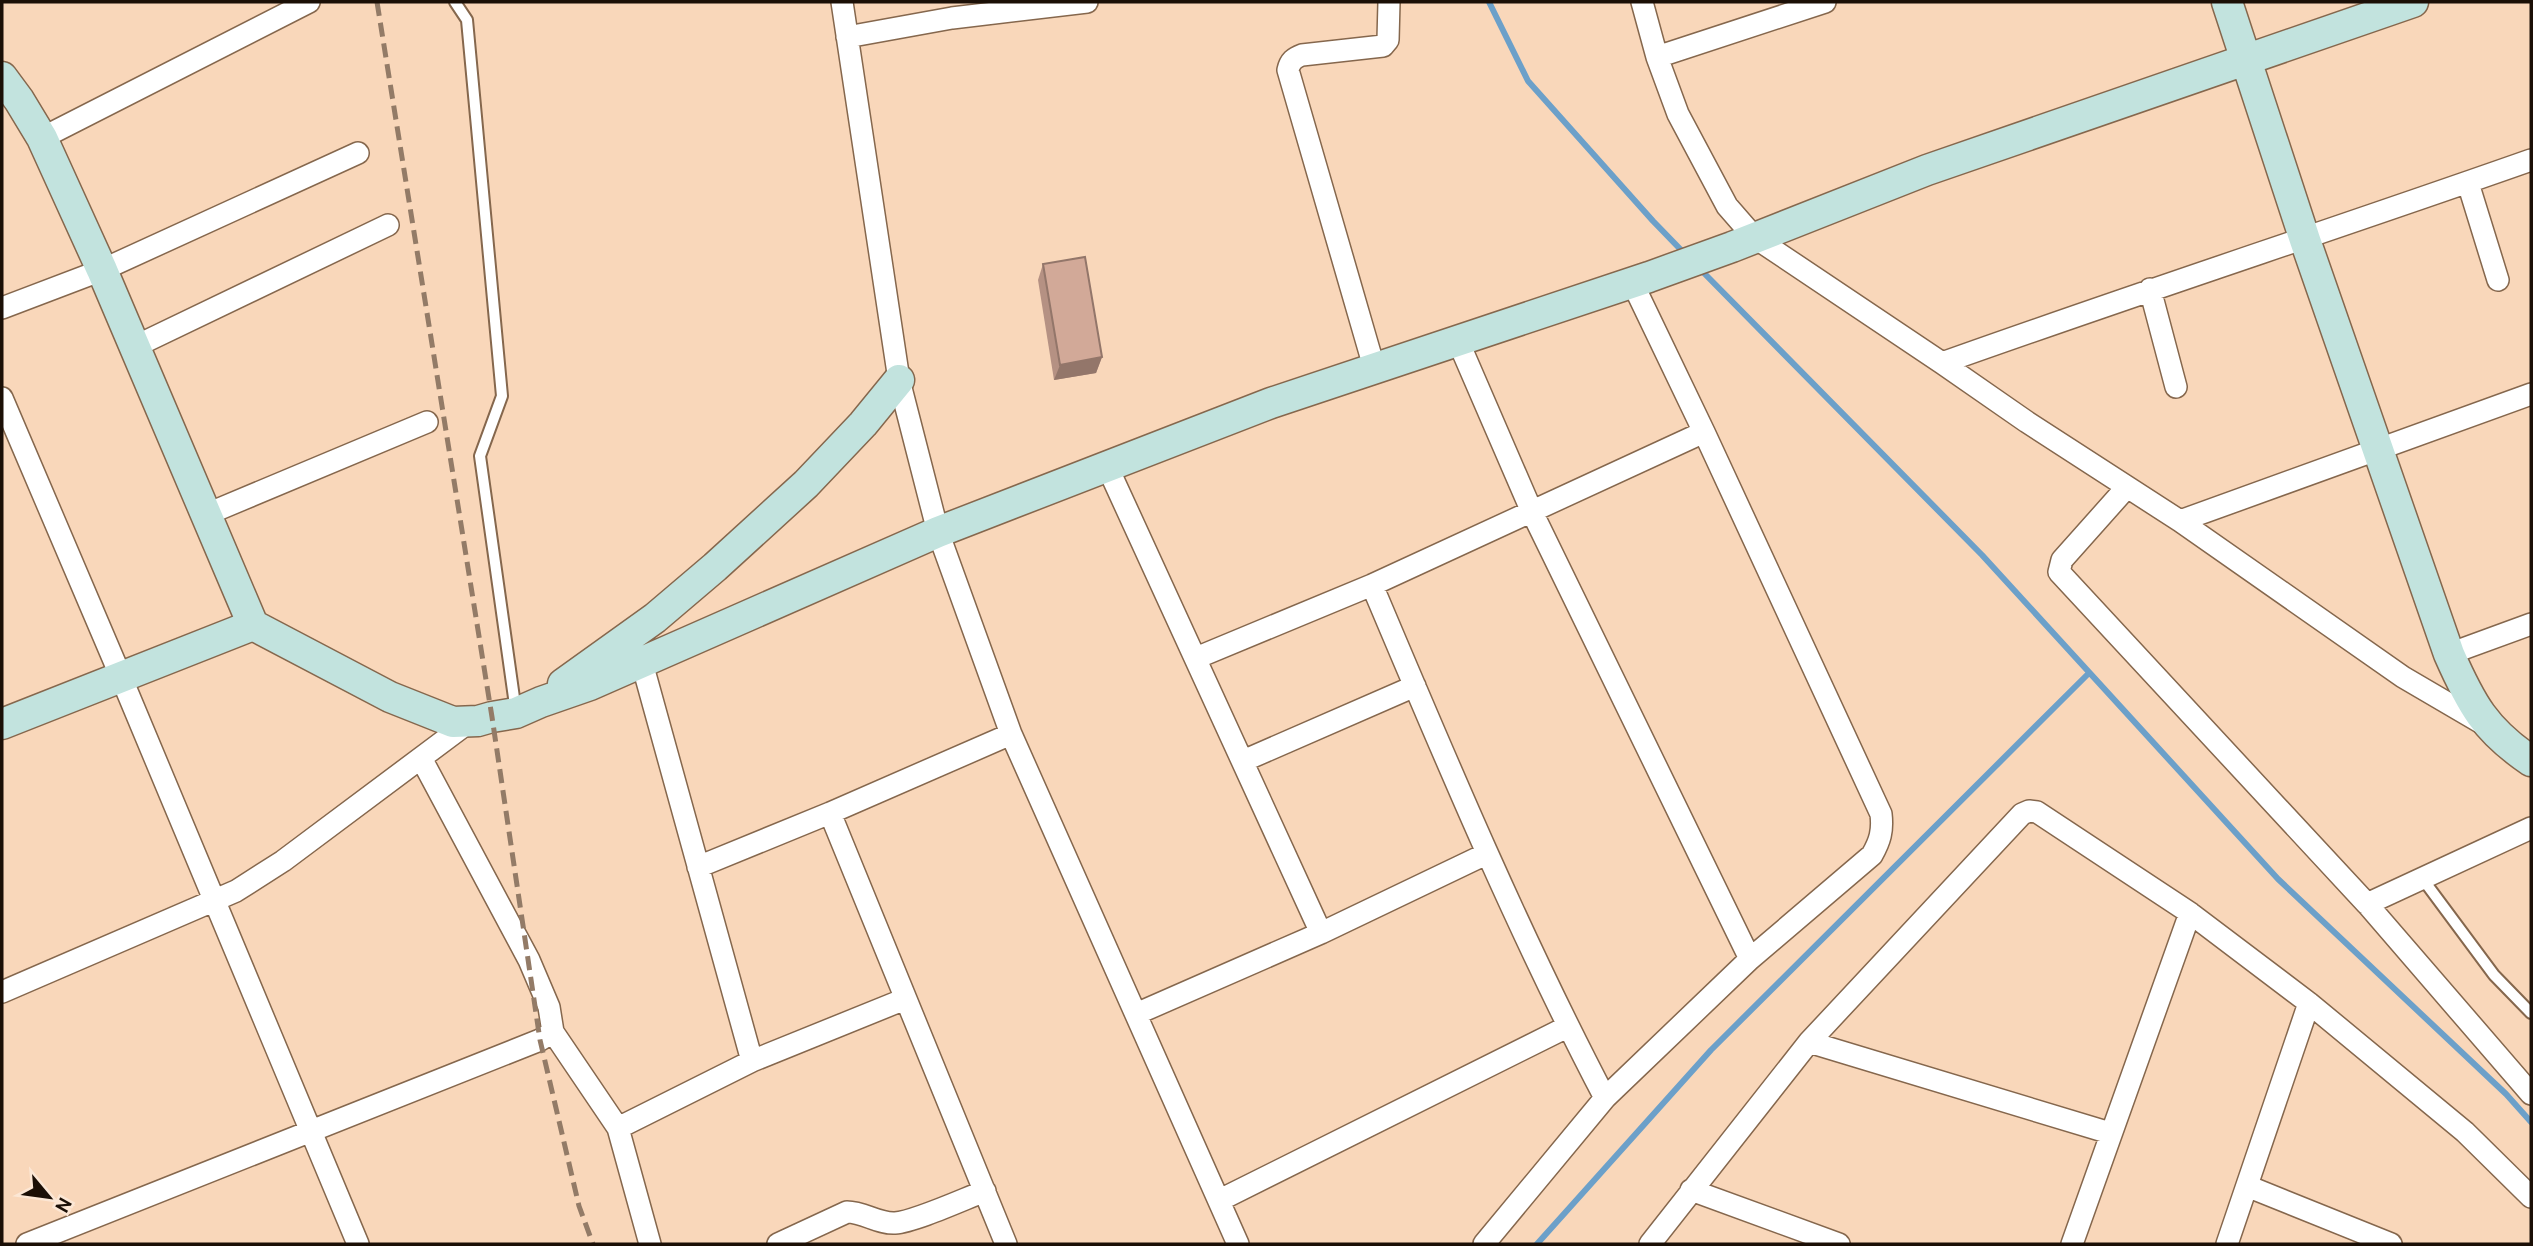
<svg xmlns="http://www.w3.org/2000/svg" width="2533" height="1246" font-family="Cabin,sans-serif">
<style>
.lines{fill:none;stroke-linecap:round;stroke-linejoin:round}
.stream{stroke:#6ca0c9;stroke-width:6}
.lane-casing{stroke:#85674d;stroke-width:14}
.street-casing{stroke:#85674d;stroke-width:24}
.secondary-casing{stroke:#85674d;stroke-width:33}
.lane{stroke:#fff;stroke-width:10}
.street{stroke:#fff;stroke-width:21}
.secondary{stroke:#c2e3de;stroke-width:30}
.rail{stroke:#937b67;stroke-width:5;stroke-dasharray:14 7;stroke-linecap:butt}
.wall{fill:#b59183}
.shaded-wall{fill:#93766a}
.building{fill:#d2a998;stroke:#93766a;stroke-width:2}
</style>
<rect width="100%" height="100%" fill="#f9d7ba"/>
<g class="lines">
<path class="stream" d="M1489,2L1528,81L1653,221L1685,254
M1700,269L1982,555L2278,879L2506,1094L2531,1122
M1537,1244L1711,1050L2089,673"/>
<g class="lane-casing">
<path id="lane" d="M455,2L467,20L502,396L480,456L516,712
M2422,878L2494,975L2531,1013"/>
</g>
<g class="street-casing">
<path id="street" d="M842,2L899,380L938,532L1011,734L1238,1244
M1642,2L1657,57L1678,114L1727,206L1754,237L1942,363L2027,422L2180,521L2403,677L2485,725
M847,37L952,18L1087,2
M1657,57L1825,2
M42,138L309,2
M2468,183L2498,280
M2150,289L2176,387
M2,308L102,270L358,153
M1458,341L1532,512L1750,959
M134,347L388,225
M1942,363C2138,293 2335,229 2531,160
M1374,367L1288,70C1290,61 1294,58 1302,55L1383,46L1388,40L1389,2
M2,398L121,677L358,1244
M1107,466L1321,933
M2127,487L2062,560L2059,572L2367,904L2531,1094
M205,515L427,422
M2180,521L2531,394
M1372,585C1445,758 1518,932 1605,1098
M2449,654L2531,624
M1196,658L1372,585L1704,432
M642,663L752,1061
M421,758L529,960L549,1007L553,1032L618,1128L650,1244
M1243,761L1415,686
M830,813L1006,1244
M698,867L830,813L1011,734
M2367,904L2531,828
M2,992L236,891L283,861L469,722
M1136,1014L1321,933L1486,854
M1809,1042L2022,814L2029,811L2037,812L2190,913L2309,1003L2465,1132L2531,1197
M618,1128L752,1061L905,999
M2247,1186L2391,1244
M1691,1190L1839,1244
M1220,1200L1567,1027
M27,1244L540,1040L553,1032
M778,1244L847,1212C864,1212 878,1224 895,1223C914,1222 964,1199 985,1191
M1484,1244L1605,1098L1750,959L1872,855C1880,841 1883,831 1881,814L1704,432L1632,282
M1650,1244L1809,1042L2110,1133
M2072,1244L2190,913
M2227,1244L2309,1003"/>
</g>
<g class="secondary-casing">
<path id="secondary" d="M2227,2L2305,240L2449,654C2471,704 2485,730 2531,761
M2,77L19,100L42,138L102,270L253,625L390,697L453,722L478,721L492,717L516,713L541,702L590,685L938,532L1271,403L1649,277L1732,247L1927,170L2413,2
M563,684L655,618L715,567L806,484L863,424L899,380
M2,724L253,625"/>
</g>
<use href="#lane" class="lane"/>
<use href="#street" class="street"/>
<use href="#secondary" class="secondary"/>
<path class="rail" d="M377,2L492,717L540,1040L579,1206L593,1244"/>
</g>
<path class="wall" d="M1043,264L1102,357L1096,373L1054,380L1038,280Z"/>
<path class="shaded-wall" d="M1102,357L1096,373L1054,380L1060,365Z"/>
<path class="building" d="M1085,257L1102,357L1060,365L1043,264Z"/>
<rect width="2533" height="1246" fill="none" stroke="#1b0f06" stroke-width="7"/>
<g transform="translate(49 1197) rotate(119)" stroke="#fce7d5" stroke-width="5" paint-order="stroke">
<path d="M0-5L12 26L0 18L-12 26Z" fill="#1b0f06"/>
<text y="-10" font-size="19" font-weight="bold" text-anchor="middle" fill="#1b0f06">N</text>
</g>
</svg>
